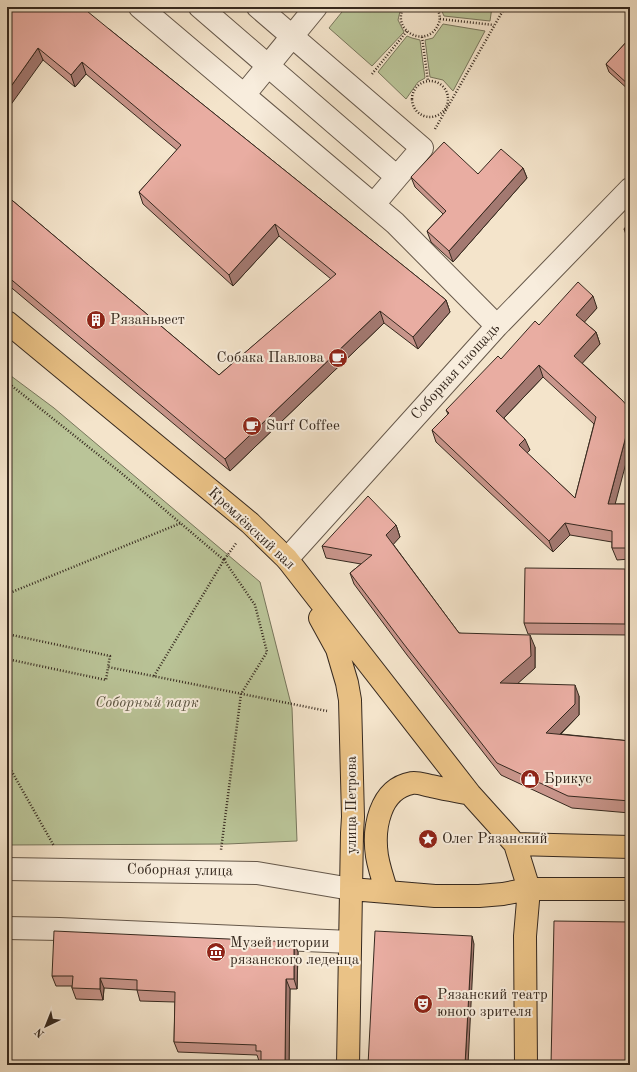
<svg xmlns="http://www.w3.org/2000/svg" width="637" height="1072" font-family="'Old Standard TT',serif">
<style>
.green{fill:#bac498;stroke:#78765c}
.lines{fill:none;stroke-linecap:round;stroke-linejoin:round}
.minor-casing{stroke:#66584a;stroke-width:24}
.major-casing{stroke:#36291f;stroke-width:24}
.path{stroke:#36291f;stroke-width:2.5;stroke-dasharray:1 2;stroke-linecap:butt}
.minor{stroke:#f8eddd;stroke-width:22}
.major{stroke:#eac286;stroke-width:22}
.wall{fill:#c8958b;stroke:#36291f;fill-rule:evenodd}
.shaded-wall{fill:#a37971;stroke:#36291f}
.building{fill:#e9ada2;stroke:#36291f;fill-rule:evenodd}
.labels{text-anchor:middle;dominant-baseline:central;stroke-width:4;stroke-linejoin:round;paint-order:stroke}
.poi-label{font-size:15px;fill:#36291f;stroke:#f8eddd;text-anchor:start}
.street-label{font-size:15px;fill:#36291f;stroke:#f8eddd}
.park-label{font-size:15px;font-style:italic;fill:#57503d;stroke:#f8eddd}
</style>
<rect width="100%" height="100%" fill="#f4e4cb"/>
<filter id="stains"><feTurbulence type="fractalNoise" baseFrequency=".005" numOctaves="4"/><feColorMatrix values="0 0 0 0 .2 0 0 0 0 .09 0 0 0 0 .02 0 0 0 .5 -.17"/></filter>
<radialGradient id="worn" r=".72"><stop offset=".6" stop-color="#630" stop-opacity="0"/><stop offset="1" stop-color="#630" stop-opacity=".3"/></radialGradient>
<path class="green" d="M346,7H401L398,20L404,32L372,66L329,28Z
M440,7H492L490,21L444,16Z
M443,24L485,31L453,91L443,80L430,77L425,40L433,38Z
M407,36L412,38L420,40L425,78L418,82L406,99L378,72Z
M7,373L54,408L260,582L292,708L297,841L227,844L7,845Z"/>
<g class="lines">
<g class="minor-casing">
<path id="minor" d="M140,7L395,223L497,326
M200,7L397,177L374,204
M258,7L422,148L397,177
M244,95L316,7
M287,559L497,326L630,189
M7,869L257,873L351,889
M7,928L59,929L350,942"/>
</g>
<g class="major-casing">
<path id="major" d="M7,322L250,523L287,559L470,794L515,844L529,889L525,936L526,1065
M320,618L337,649L347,683L350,700L353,817L352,833L348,1065
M515,844L630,847
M351,889L435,896H479L503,894L529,889H630
M387,892C383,880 379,868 377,856C373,829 379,789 412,783C418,782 425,785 431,786C444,789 457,791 470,794"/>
</g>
<path class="path" d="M404,7C390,30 426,50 438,25C441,19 440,13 436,7
M440,19L494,25
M422,37L428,81
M372,74L407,31
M412 99a18 18 0 1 1 36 0a18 18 0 1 1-36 0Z
M435,129L505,7
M7,382L120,472L224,560L237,542
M7,594L181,523
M7,634L110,656L108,667L327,711
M7,659L106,680L108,667
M154,676L224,560L255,605L267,652L241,694L221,850
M7,763L54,846"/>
<use href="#minor" class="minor"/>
<use href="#major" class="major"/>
</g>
<path class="wall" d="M7,7L109,29L446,300L450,312L418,349L384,323L230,471L7,284V196L219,375L331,279L279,236L233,286L143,204L139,192L177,150L86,74L75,87L43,60Z
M630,38V91L609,72L606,64Z
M523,168L527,178L453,262L431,242L427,231L443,214L415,187L411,177L478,174Z
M630,222V384L627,375L630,242L628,240L624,229Z
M597,308L584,322L596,332L600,344L582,363L622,400L615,504H630V559L617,560L612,548V542L570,535L553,552L436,442L432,430L448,414L446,410L501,359L539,325ZM543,377L594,424L575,498L527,453L530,450L504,418Z
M396,525L400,537L393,544L459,633L535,647V668L517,683L579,696V715L561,734L630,741V813L572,808L501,775L407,655L354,584L350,573L361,564L326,558L322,546Z
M629,580V635L528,634L524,623Z
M298,952L297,989H290L289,1065H261V1061H259L257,1055L178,1052L174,1042L175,1002L140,1001L137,990L104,988L103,1000L76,999L72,988V986H56L52,976Z"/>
<path class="shaded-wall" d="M38,48L43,60L7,110V92Z
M82,62L86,74L75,87L71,75Z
M523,168L527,178L453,262L449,251Z
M275,224L279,236L233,286L229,275Z
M593,296L597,308L581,326L576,315Z
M446,300L450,312L418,349L413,337Z
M380,311L384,323L230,471L225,459Z
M596,332L600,344L578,368L574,356Z
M539,365L543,377L500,422L496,411Z
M630,421V448L612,516L608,504Z
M525,439L530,450L523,457L519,445Z
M565,523L570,535L553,552L549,541Z
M396,525L400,537L391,547L386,535Z
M625,569L629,580V635L625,624Z
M530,635L535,647V668L505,695L500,683Z
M575,685L579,696V715L550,744L546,733Z
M472,936L474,944L468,1065H465Z
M294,942L298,952L297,989L294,979Z
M100,978L104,988L103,1000L100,989Z
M286,979L290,989L289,1065H285Z
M7,996L8,999V1024L7,1022Z"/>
<path class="building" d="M7,7H82L109,29L446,300L413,337L380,311L225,459L7,276V196L219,375L336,274L275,224L229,275L139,192L181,145L82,62L71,75L38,48L7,92Z
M630,38V86L606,64Z
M444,142L478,174L501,149L523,168L449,251L427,231L446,211L411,177Z
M630,222V375H627L630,234L624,229Z
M578,282L593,296L576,315L596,332L574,356L622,400L629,408L630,421L608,504H630V548H612V531L565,523L549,541L432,430L449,413L446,410L498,356L501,359L535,321L539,325ZM539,365L596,417L575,498L519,445L525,439L496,411Z
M368,496L396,525L386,535L459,633L530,635L531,656L500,683L575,685V704L546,733L630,741V801L568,796L497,763L403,643L350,573L372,555L322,546Z
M525,568L625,569V624L524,623Z
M554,921L630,922V1065H551Z
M54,931L294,942V979H286L285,1065H261V1051H256V1045L174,1042L175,992L137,990V980L100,978V989L72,988L73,976H52Z
M375,931L472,936L465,1065H368Z"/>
<defs>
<g id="building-disc" transform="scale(1)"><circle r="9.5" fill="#8f2418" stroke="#f8eddd"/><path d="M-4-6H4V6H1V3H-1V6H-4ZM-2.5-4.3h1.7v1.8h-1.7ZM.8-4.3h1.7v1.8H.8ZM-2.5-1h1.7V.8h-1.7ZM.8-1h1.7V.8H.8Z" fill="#fff"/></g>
<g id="cafe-disc" transform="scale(1)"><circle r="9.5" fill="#8f2418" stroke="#f8eddd"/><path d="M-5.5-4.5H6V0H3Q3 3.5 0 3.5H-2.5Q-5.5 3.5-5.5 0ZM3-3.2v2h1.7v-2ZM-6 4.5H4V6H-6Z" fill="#fff"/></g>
<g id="shop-disc" transform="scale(1)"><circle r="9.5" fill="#8f2418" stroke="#f8eddd"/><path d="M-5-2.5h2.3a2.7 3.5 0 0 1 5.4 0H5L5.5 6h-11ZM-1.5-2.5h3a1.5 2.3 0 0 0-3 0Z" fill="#fff"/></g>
<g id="sight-disc" transform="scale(1)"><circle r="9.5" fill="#8f2418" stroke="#f8eddd"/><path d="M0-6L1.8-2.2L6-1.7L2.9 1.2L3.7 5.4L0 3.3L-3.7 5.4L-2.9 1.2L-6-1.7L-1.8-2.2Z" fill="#fff"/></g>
<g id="museum-disc" transform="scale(1)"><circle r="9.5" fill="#8f2418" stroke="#f8eddd"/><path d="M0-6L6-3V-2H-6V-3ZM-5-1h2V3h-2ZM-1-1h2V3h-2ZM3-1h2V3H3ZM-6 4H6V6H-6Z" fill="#fff"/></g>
<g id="theatre-disc" transform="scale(1)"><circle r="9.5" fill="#8f2418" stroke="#f8eddd"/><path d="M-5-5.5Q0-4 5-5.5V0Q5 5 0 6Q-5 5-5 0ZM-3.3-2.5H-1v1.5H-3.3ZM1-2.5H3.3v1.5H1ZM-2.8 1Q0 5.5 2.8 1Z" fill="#fff"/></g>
</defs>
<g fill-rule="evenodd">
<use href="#building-disc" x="96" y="320"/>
<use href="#cafe-disc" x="338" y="358"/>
<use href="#cafe-disc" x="252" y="426"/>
<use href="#shop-disc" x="530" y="779"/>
<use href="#sight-disc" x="428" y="839"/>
<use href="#museum-disc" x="216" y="952"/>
<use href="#theatre-disc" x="423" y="1004"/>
</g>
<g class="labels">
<g class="poi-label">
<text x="110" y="320">Рязаньвест</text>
<text x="324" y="358" text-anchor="end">Собака Павлова</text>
<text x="266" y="426">Surf Coffee</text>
<text x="544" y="779">Брикус</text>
<text x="442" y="839">Олег Рязанский</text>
<text x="230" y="943">Музей истории<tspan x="230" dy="17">рязанского леденца</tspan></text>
<text x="437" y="995">Рязанский театр<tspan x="437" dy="17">юного зрителя</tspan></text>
</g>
<g class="street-label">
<text transform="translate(456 372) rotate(-48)">Соборная площадь</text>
<text transform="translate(251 529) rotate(43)">Кремлёвский вал</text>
<text transform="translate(352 805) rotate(-90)">улица Петрова</text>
<text transform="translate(180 871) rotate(1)">Соборная улица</text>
</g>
<g class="park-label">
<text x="147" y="703">Соборный парк</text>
</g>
</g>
<rect width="637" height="1072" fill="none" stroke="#f4e4cb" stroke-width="24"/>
<rect x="8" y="8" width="621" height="1056" fill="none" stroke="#36291f" stroke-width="2"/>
<rect x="12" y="12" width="613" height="1048" fill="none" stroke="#36291f"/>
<g transform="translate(46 1026) rotate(223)" stroke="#f8eddd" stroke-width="3" paint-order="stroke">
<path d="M0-3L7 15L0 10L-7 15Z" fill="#36291f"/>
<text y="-6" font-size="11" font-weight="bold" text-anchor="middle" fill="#36291f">N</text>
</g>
<rect width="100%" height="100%" filter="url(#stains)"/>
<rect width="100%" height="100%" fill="url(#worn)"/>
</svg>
